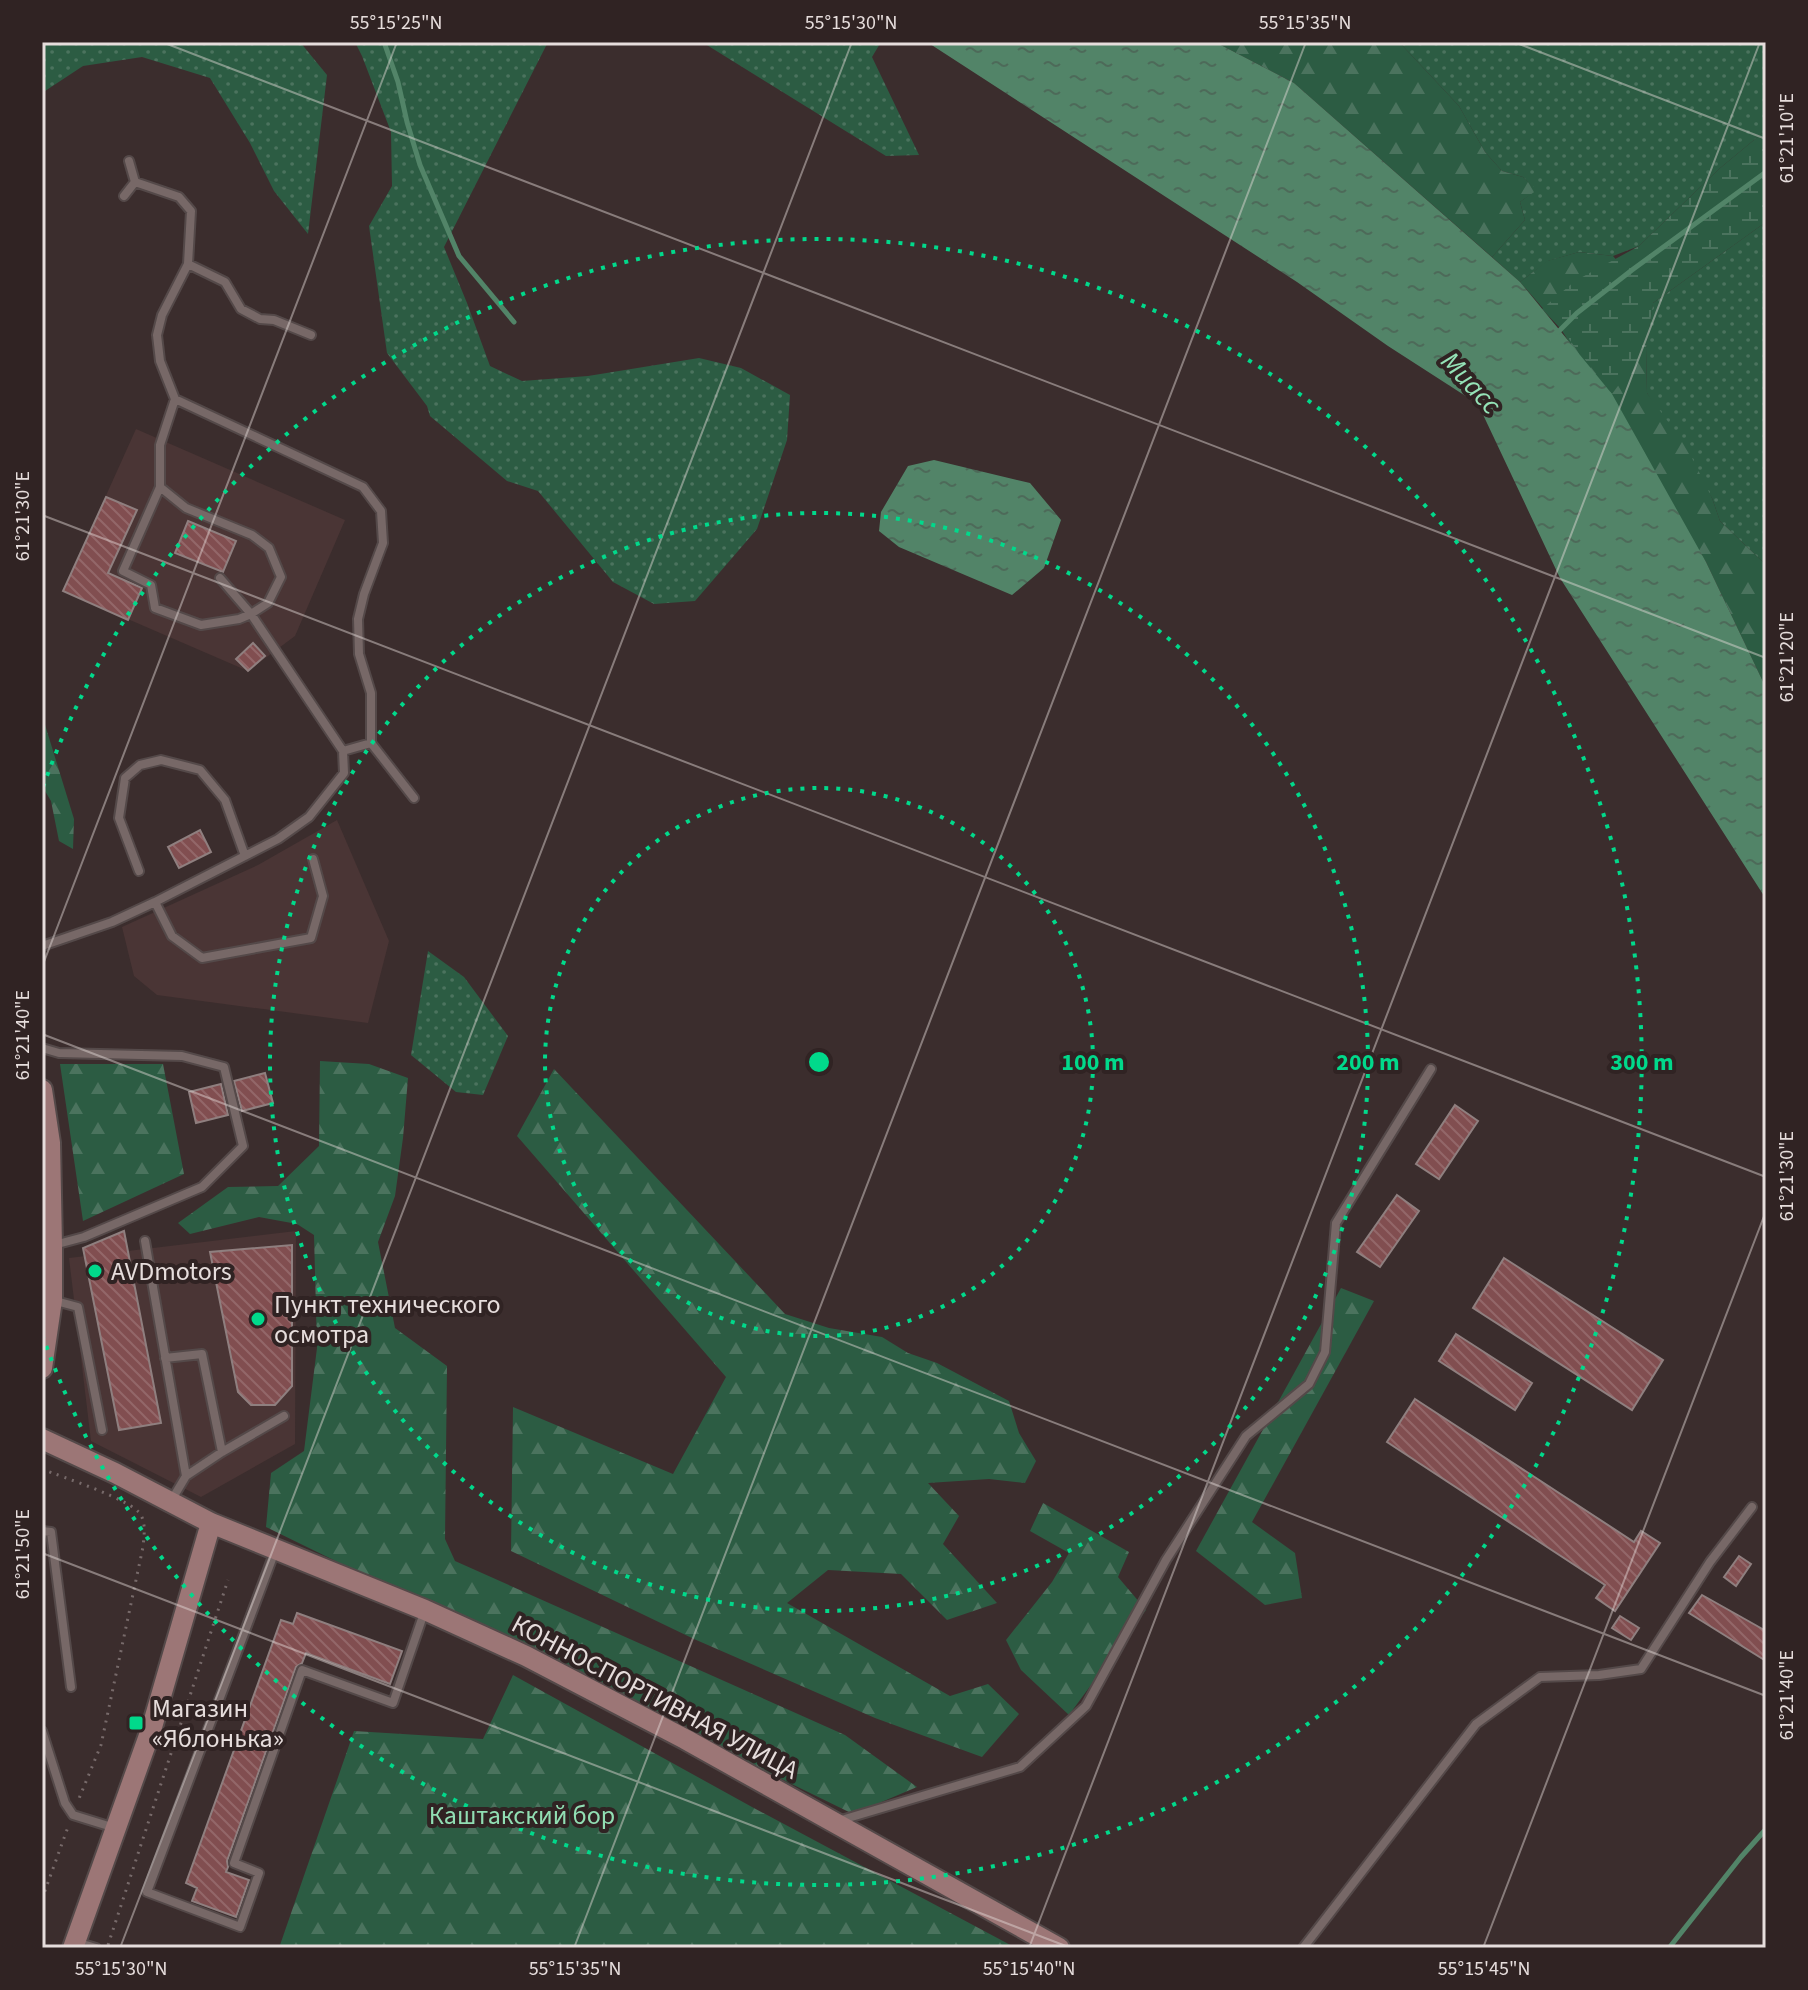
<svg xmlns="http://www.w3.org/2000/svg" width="1808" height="1990" font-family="'Source Sans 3',sans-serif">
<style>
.built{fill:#4a3535}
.grass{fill:url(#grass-dots)}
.forest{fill:url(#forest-firs)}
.wetland{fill:url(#wetland-marsh)}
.water{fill:url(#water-ripples)}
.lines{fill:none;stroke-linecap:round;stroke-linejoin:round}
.stream{stroke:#528468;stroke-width:5}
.building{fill:url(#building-back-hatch);stroke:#8f7f7f;stroke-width:2}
.service-casing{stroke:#544949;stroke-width:12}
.secondary-casing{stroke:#544949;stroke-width:24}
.path{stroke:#776a6a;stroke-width:3;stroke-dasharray:2 6;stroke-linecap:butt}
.service{stroke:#776867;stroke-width:8}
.secondary{stroke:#9c7676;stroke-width:20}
.ticks{fill:none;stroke:#e6dddc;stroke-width:2;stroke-opacity:0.45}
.ring{fill:none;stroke:#01d98b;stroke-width:4;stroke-dasharray:4 8}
.poi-dot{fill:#01d98b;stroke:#302323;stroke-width:3}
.labels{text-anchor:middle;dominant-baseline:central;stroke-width:8;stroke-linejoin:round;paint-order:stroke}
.poi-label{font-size:26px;fill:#e6dddc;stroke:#302323;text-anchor:start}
.street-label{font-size:26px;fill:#e6dddc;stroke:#302323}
.park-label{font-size:26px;fill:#91deb3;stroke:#302323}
.water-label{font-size:28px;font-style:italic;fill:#95e3b7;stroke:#302323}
.centre{fill:#01d98b;stroke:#302323;stroke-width:4}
.ring-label{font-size:24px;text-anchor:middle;font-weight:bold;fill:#01d98b;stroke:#302323;stroke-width:8;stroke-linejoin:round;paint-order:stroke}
.neatline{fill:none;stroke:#e6dddc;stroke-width:3}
.ticks-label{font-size:20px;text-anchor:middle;fill:#e6dddc}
</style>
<defs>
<pattern id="grass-dots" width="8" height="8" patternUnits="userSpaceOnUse" patternTransform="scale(2)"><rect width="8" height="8" fill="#2c5c43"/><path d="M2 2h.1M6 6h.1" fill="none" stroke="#4b735e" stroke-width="1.8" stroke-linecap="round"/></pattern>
<pattern id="forest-firs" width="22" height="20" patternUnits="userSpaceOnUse" patternTransform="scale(2)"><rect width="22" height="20" fill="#2c5c43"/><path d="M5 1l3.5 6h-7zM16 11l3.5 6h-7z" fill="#4b735e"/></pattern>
<pattern id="wetland-marsh" width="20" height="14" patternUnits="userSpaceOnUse" patternTransform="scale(2)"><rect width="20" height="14" fill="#2c5c43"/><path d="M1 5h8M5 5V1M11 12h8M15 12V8" fill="none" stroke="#4b735e"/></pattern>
<pattern id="water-ripples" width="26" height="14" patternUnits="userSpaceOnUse" patternTransform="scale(2)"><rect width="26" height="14" fill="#528468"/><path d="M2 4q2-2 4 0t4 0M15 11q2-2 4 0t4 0" fill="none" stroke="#4d6a59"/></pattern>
<pattern id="building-back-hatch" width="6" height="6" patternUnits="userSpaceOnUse" patternTransform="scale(2)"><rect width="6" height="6" fill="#814e50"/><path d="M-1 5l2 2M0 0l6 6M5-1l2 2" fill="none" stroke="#936769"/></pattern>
</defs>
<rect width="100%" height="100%" fill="#3b2d2d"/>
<path class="built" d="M136,429L345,520L295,636L248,671L63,591Z
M337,820L389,941L368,1023L157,995L134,976L122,927L258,865Z
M296,1231L295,1444L201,1497L91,1441L69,1258Z"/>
<path class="grass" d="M42,42H300L327,75L308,234L274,191L250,143L210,78L142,57L83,66L42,93Z
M355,42H548L444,247L467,303L490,366L522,381L588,376L699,358L741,368L790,395L787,440L757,529L695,601L654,604L613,582L538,491L507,481L430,416L427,406L387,353L369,226L392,186L391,132L362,56Z
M702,42H881L872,57L919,155L886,156Z
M1399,42H1766V130L1719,169L1639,246L1613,256L1579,252L1548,261L1520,282L1492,257L1525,220L1520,202L1536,190L1523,177L1502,171L1485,152L1459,106Z
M1766,222V565L1720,521L1712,498L1647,393L1646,348L1653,303Z
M428,951L464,977L508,1036L483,1095L456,1092L411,1055Z"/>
<path class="forest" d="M1215,42H1399L1459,106L1485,152L1502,171L1523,177L1537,190L1520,202L1525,220L1492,257L1294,83Z
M1579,252L1613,256L1653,303L1646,348L1647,393L1686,446L1712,498L1720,521L1766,565V688L1706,562L1561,329L1520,282L1547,261Z
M42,715L74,819L73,849L59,841L51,801L42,786Z
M320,1061L369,1064L408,1078L403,1138L395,1196L378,1242L395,1328L447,1366L445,1539L455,1561L845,1735L917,1787L853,1814L266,1527L271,1473L304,1451L317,1348L314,1235L297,1224L259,1217L190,1234L178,1223L228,1187L278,1186L319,1146Z
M60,1064H163L184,1174L83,1221Z
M554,1069L785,1314L829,1328L882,1337L908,1353L937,1363L1009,1401L1019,1433L1036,1461L1025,1483L989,1479L928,1483L959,1516L943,1544L997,1603L947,1620L901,1574L828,1570L787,1603L950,1696L988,1684L1019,1714L982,1757L875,1718L694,1639L511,1551L513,1407L673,1474L726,1377L517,1136Z
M1341,1288L1374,1301L1252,1522L1295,1553L1302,1598L1265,1605L1196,1551Z
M1043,1503L1129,1552L1118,1577L1146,1610L1069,1715L1021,1670L1006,1640L1052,1582L1069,1553L1030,1531Z
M513,1675L752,1807L1016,1948H279L354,1731L483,1739Z"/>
<path class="wetland" d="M1766,130V222L1653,303L1646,348L1612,394L1561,329L1542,309L1575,281L1639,246L1719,169Z"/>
<path class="water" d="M927,42H1215L1294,83L1520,282L1612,394L1706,562L1766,688V899L1560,578L1478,404L1388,346L1297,282Z
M934,460L1030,483L1061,520L1044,568L1012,595L899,547L879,531L881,512L908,466Z"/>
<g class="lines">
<path class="stream" d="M384,42L398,82L407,122L420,165L459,256L514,322
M1558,332L1577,313L1632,270L1766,172
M1669,1948L1741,1857L1766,1829"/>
</g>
<path class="building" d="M106,497L137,510L108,573L142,588L128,620L63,591Z
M188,521L236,541L223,572L175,553Z
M253,643L265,656L248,671L236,659Z
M200,830L211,852L179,868L168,847Z
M265,1073L273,1103L242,1111L234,1081Z
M221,1084L228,1115L196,1123L189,1092Z
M1455,1105L1478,1121L1439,1179L1416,1164Z
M1397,1195L1419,1211L1380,1267L1357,1252Z
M124,1231L161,1423L119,1430L83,1248Z
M292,1245V1386L275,1405H251L238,1392L210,1252Z
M1504,1258L1663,1360L1632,1410L1473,1308Z
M1456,1334L1532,1383L1515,1410L1439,1361Z
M1415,1399L1634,1542L1641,1531L1660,1543L1615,1611L1596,1598L1605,1585L1387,1442Z
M1739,1556L1751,1564L1736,1586L1724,1577Z
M1702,1595L1766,1631V1661L1689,1613Z
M297,1613L402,1651L390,1684L306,1653L302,1663L296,1667L227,1861L228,1867L226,1872L249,1880L236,1917L192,1901L197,1888L186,1883L281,1620L293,1624Z
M1620,1616L1639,1628L1631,1640L1612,1628Z"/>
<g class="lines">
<g class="service-casing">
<path id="service" d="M129,161L135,182
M124,196L135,182L179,197L191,211L188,264L162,315L157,335L160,361L175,399L160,445V487L123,571L151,585L155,608L201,625L239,619L251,614L268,603L281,577L269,548L252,535L186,508L160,487
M188,264L225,282L241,309L260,319L274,320L311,335
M175,399L363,487L381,511L383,543L364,594L358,619L359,654L371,693V743L414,798
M343,751L371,743
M139,871L119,818L125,778L140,765L161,760L200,770L225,800L245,856
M155,902L172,936L202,958L311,938L323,896L313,859
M42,946L112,922L155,902L278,839L309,817L344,773L343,751L251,614L220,578
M42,1048L59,1053L182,1056L224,1067L243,1146L202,1187L84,1237L54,1245
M145,1241L186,1476
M52,1300L78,1307L102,1430
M165,1358L202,1354L222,1452
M171,1501L186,1476L222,1452L284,1416
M42,1531L51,1532L71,1687
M275,1551L147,1892L240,1927L259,1873L234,1863L302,1670L393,1703L425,1610
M42,1731L65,1803L73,1815L115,1828
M838,1821L1020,1767L1086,1706L1166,1560L1246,1436L1309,1384L1325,1352L1336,1223L1431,1069
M76,1942L96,1948
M1303,1948L1476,1724L1540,1677L1599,1675L1641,1669L1710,1562L1752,1507"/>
</g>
<g class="secondary-casing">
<path id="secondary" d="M42,1090L50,1143L52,1246V1300L42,1368
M42,1439L115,1473L211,1523L425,1610L526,1656L685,1739L1059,1948
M73,1948L152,1727L211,1523"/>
</g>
<path class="path" d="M42,1469C62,1477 133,1500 141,1515C146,1525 144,1536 143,1547L101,1745L78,1801
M42,1899L68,1827
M108,1945L228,1580"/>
<use href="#service" class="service"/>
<use href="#secondary" class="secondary"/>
</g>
<path class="ticks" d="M162,42L1766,658M1514,42L1766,139M42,515L1766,1177M42,967L397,42M42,1034L1766,1696M42,1553L1071,1948M120,1948L852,42M574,1948L1306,42M1029,1948L1760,42M1483,1948L1766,1211"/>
<g class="ring">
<circle cx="819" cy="1062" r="274"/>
<circle cx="819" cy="1062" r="549"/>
<path d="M43 787A823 823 0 1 1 43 1337"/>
</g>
<g class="poi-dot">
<circle cx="95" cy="1271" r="8"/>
<circle cx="258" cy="1319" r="8"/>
<rect x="128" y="1715" width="16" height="16" rx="4"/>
</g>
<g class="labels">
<g class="poi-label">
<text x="111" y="1271">AVDmotors</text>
<text x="274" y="1304">Пункт технического<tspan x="274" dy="30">осмотра</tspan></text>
<text x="152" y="1708">Магазин<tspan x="152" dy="30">«Яблонька»</tspan></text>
</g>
<g class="street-label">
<text transform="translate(655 1697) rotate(28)">КОННОСПОРТИВНАЯ УЛИЦА</text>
</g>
<g class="park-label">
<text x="522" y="1815">Каштакский бор</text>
</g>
<g class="water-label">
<text transform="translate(1471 383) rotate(47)">Миасс</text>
</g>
</g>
<circle cx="819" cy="1062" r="12" class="centre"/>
<g class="ring-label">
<text x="1093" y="1070">100 m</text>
<text x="1368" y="1070">200 m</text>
<text x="1642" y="1070">300 m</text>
</g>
<rect width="1808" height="1990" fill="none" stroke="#302323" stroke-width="88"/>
<rect x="44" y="44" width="1720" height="1902" class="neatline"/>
<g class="ticks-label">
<text x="396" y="29">55°15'25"N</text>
<text x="851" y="29">55°15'30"N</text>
<text x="1305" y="29">55°15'35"N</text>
<text transform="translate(1786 138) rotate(-90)" y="7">61°21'10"E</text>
<text transform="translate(22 516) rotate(-90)" y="7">61°21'30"E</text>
<text transform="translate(1786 657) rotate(-90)" y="7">61°21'20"E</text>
<text transform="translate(22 1035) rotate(-90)" y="7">61°21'40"E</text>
<text transform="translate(1786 1176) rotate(-90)" y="7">61°21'30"E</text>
<text transform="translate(22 1554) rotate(-90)" y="7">61°21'50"E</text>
<text transform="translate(1786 1695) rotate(-90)" y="7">61°21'40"E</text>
<text x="121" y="1975">55°15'30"N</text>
<text x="575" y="1975">55°15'35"N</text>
<text x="1029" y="1975">55°15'40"N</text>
<text x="1484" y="1975">55°15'45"N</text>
</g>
</svg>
